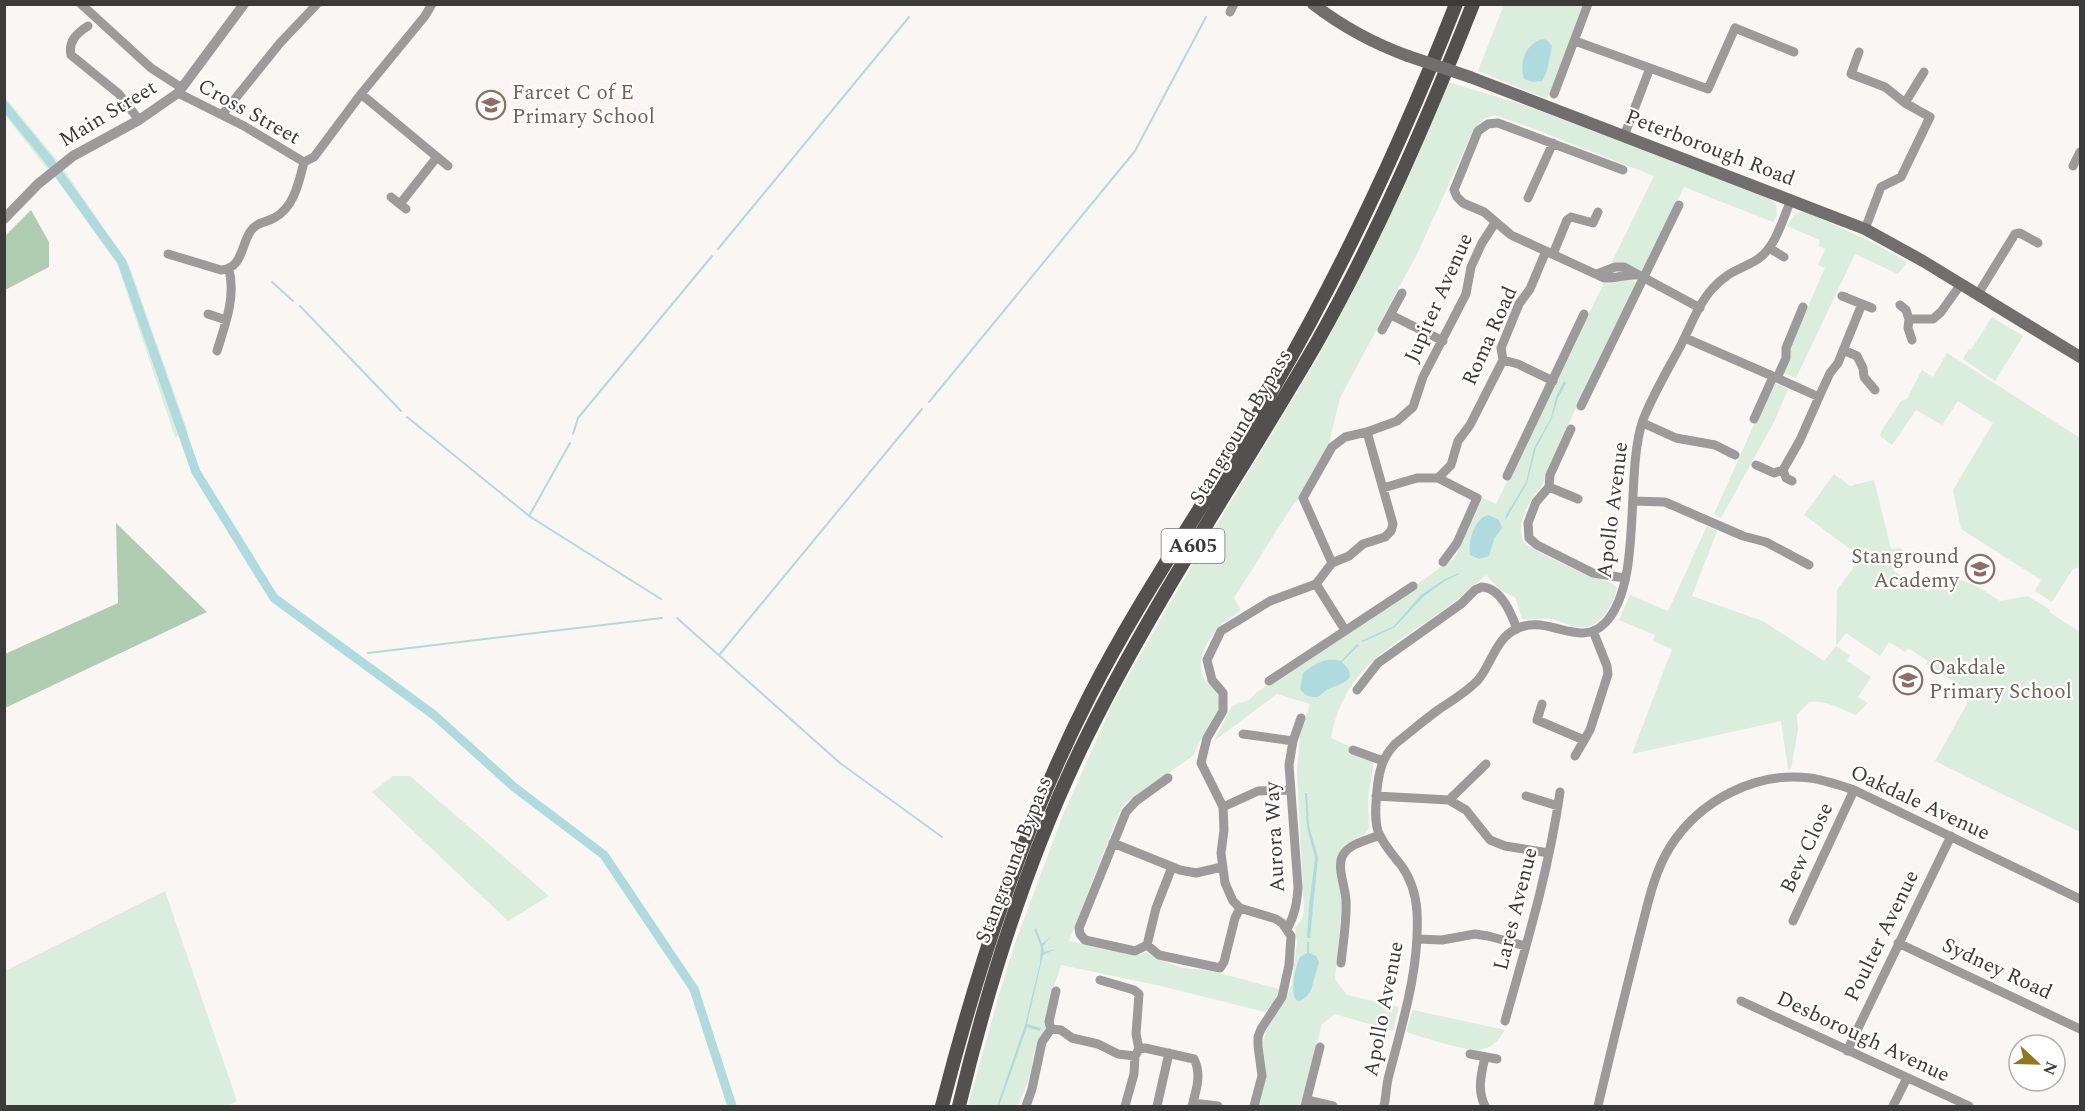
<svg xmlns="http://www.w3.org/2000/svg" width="2085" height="1111" font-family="Spectral,serif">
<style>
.green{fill:#dbeddc}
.forest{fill:#b0ccb2}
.water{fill:#afdbde}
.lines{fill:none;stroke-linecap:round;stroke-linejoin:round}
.stream{stroke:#afdbde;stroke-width:2}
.canal{stroke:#afdbde;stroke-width:9}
.minor{stroke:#9c9a9a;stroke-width:9}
.tertiary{stroke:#9c9a9a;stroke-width:10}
.secondary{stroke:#716e6f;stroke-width:12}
.primary{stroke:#535050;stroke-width:14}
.secondary-bridge{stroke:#716e6f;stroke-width:12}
.labels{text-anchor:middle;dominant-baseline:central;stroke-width:4.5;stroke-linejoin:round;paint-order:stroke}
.shield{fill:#fff;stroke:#767675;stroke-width:1.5}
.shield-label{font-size:20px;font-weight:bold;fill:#3c3b3a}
.education-label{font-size:21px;fill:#785e54;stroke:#fff;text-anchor:start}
.street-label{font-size:21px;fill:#3c3b3a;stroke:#fff}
</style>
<rect width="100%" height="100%" fill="#f9f6f4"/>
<path class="green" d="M1504,5H1583L1547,99L1478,71Z
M1448,82L1524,105L1769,198L1776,204L1777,216L1773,222L1684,187L1643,272L1629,265L1612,262L1654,176L1529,127L1495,115L1482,120L1473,131L1418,252L1340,398L1328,447L1298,500L1294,503L1234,598L1241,610C1234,616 1225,621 1219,627C1208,638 1195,663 1204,678C1210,687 1221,692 1219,705C1217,723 1199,738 1194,755L1125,803L1119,813L1069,941L1131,954L1139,955L1147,952L1162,961L1183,968L1208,970L1279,989L1273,1003L1265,1012L1161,986L1061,965L1053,989L1046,1028L1039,1041L1033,1056L1031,1074L1018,1106H968L999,995L1014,946L1063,815L1114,701L1171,601L1317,359L1354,289L1408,179Z
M4,96L57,160L47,169L5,115Z
M64,170L129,265L188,432L175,437L117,263L55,177Z
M1800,212L1808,213L1876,244L1907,262L1898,274L1855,254L1796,378L1783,373L1790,347L1825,268L1818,265L1825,249L1818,246L1820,240L1787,226L1794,215Z
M1624,279L1638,282L1576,407L1542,486C1531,498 1515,523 1523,541C1528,549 1577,571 1588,575C1598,579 1610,580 1617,588C1612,605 1600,631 1577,627C1568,626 1560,620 1550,619C1541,618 1531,620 1522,619L1515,597L1500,590L1486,575C1470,588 1456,602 1439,613C1387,649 1344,670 1331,738L1349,746V754L1374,761L1368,798L1369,828L1365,834L1346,844L1340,853L1342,906L1335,979L1347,995L1399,1007L1393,1031L1335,1014L1322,1024L1300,1106H1258L1266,1076L1263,1043L1266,1031L1287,996L1292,984L1297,941L1295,928L1302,919L1304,912L1297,771L1300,736L1310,704L1277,694L1214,741L1232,706L1249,700L1257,692L1376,614L1444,565L1454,559L1483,498L1496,504L1604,283L1608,284Z
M1992,317L2023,336L1995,381L1963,359L1969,349L1971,350Z
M1947,353L2080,438V567L2073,569L2052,602L2035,591L2041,580L1961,529L1953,490L1993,423L1958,401L1942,425L1916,410L1892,445L1880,436L1881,432L1901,401L1907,399L1922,370L1933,377Z
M1773,382L1788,389L1775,420L1721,518L1714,514Z
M1834,474L1850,486L1874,480L1891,549L1901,548L1903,550L1904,554L1894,571L1928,592C1956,568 1974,585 2000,601L2028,596L2050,610L2049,612L2080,632V832L1935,761L1973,693L1926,664L1928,661L1908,648L1905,652L1889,642L1880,656L1846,633L1836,646L1850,656L1847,661L1871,677L1858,697L1868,703L1856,715C1841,709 1827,700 1809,702L1797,715L1798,729L1791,769H1788L1781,721L1632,754L1672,649L1653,641L1655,635L1619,620L1630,595L1668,611L1707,526L1717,531L1692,596L1763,621L1824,661L1836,646L1837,590L1861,557L1804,515Z
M393,776H410L549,896L508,921L372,792Z
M165,891L237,1101L227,1106H5V971Z
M1413,1010L1501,1029L1505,1030C1500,1038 1494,1046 1484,1049C1467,1053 1424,1037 1406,1032Z"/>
<path class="forest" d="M31,210L49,242V267L5,290V236Z
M116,523L207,612L5,708V654L118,603Z"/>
<path class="water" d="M1542,39L1547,40L1552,46L1547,71L1542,81L1533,82L1524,79C1519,62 1525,45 1542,39Z
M1564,381L1566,383L1558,398L1552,418L1536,448L1527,483L1505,521L1506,515L1526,482L1534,448L1551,418L1556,397Z
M1488,515L1499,520L1502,528L1494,539L1489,556L1479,559L1470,555C1468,542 1474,519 1488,515Z
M1459,573V574L1445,581L1423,597L1395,627L1363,642L1361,641L1394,626L1421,595L1445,579Z
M1357,644L1359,645L1342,662C1359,678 1345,683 1330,688C1325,690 1322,694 1318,697C1309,697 1305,696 1300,689L1303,673C1315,664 1326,657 1341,661Z
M1305,793H1307L1309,826L1318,858L1310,938H1307L1309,906L1315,858L1307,827Z
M1036,928L1042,944L1051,936L1043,946L1044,952L1056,949L1043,955L1027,1024L1041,1028L1040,1031L1027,1027L999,1106H997L1025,1025L1040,963L1041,947L1034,929Z
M1307,942H1309V953L1316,956L1319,962L1311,990L1307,996L1300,1001L1296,1000C1290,990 1295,967 1300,957L1307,953Z"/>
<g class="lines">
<path class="stream" d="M718,249L909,17
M272,282L293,301
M300,306L401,411
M929,402L1135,151L1206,17
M407,417L528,515
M573,434L578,418L712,256
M570,443L529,516L661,599
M677,618L840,763L942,837
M368,653L662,618
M720,654L922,409
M357,659L360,658"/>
<path class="canal" d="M4,105L48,159L122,262L196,472L274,598L434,715L514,787L604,855L694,989L732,1106"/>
<path class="minor" d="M81,4L151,68L182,88
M1230,12L1234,4
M88,26C77,33 68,41 71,55L119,94L139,120
M1575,41L1708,89L1735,28L1794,52
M1859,52L1851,74L1885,87L1905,103L1930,117L1901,177L1881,187L1865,229
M178,93L244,126L304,162
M361,94L448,166
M1554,94L1588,4
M1905,103L1924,72
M222,115L280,43L317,4
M1624,136L1650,68
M304,162L314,157L361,94L425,16L432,4
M2073,166L2080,152
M1623,170L1498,123L1488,124L1478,131L1454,190L1457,197L1463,203L1484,212L1511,235L1604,278C1615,279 1625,274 1637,275
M391,197L406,209
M1528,198L1553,143
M400,204L437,157
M1769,248L1784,257
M168,254L221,270C242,269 241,246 250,232C256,222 265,223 274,218C294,208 299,182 304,162
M1553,254L1567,220L1571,217L1593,223L1598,212
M1597,274L1615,267H1624L1700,308
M1978,294L2015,234L2020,233L2038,243
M1842,296L1872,308
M1900,305L1906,310L1909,319
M208,314L226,320
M1391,315L1443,341
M1382,330L1402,293
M1685,338L1777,378L1786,358V348L1803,307
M1912,340L1908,328L1909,319H1933L1941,312L1961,284
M1843,350L1857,356L1863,368L1864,377L1875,390
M217,351C225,325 236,297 229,270
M1503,360L1518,364L1553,381
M1777,378L1819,397L1830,373L1838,363L1862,304
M1581,406L1679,205
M1754,419L1773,377
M1643,423L1676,438L1715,445L1735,455
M1571,429L1550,475L1549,487L1536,502L1528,523L1529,538L1537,545L1593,573L1625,578
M1367,432L1397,421L1413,407L1423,377L1466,294L1471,267L1482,243L1495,223
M1756,465L1774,473L1783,470
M1783,470L1800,440L1819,397
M1783,470L1786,478L1792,481
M1507,476L1584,314
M1438,478L1477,498L1457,543L1443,562
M1549,487L1578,499
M1383,488L1417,478H1438L1451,465L1458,441L1470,425L1503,360L1501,348L1519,304L1530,289L1546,251
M1633,501L1665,502L1743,536L1766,542L1809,565
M1316,584L1345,630
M1269,681L1413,586
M1357,690L1378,663L1461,604L1475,590L1482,587C1501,588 1511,613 1517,629
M1542,704L1537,720L1584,740
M1243,734L1293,741
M1353,750L1383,761
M1575,756L1590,730L1608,674L1607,666L1593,631
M1168,778L1136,801L1126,812L1079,928L1080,934L1085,940L1135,951L1147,945L1159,955L1220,968L1224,962L1235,918L1240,908
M1376,796L1449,800L1466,810L1490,840L1505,846L1549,853
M1526,796L1558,806
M1449,800L1486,764
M1223,807L1258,791L1291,790
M1113,843L1180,870L1196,873L1222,867
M1793,921L1854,790
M1287,929C1295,915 1297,903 1298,887L1289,765L1293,741L1301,718
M1417,939L1442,940L1475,934L1488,936L1525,946
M1898,943L2080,1029
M1147,945L1156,908L1172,867
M1341,963C1343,943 1347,921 1346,901C1346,888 1336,867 1343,855C1350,843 1368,840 1380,835
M1100,980L1134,990L1139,994L1136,1034L1139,1049
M1741,1001L1969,1106
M1505,1021C1526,946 1549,870 1560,792
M1051,1029L1061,1030L1072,1038L1098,1044L1118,1054L1135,1056L1139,1049L1145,1048L1194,1059C1202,1074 1196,1091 1192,1106
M1051,1029L1049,1022L1056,991
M1847,1051L1951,836
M1470,1054L1497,1059
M1485,1057C1481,1075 1477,1090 1485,1106
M1307,1100L1333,1106
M1193,1103L1218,1106
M1026,1106L1032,1089L1042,1042L1051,1029
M1125,1106L1134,1074L1135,1056
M1157,1106L1169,1053
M1254,1106L1262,1076L1258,1046V1037L1261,1029L1282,997L1289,965L1291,936L1282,923L1276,919L1240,908L1233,901L1225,883L1221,853L1224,830L1223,807L1201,763L1207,738L1223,711V693L1212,680L1207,660L1221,631L1270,601L1316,584L1332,563L1349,556L1363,544L1385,537L1391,531L1393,524L1367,432L1345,437L1332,447L1303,498L1332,563
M1305,1106L1320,1047
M1384,1106C1386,1098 1386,1088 1388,1079C1402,1024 1420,969 1417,912C1416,895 1411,879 1401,865C1392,854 1383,844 1378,831C1374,818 1376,803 1377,790C1379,771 1382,758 1395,744C1409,733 1423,721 1438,710C1451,701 1467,692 1478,680C1490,666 1495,643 1511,632C1545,609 1578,651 1605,623C1644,583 1624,474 1643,420C1653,394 1669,368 1682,343C1691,325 1699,303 1713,288C1729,270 1741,270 1758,259C1776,247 1783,218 1791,200
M1598,1106C1611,1050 1625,994 1639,938C1647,908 1653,874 1670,847C1699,801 1755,771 1810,778C1825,780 1839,785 1854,790L2080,899
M1893,1106L1907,1078"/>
<path class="tertiary" d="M4,219L38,184L73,156L139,120L178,93L244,4"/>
<path class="secondary" d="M1313,4C1343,27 1372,43 1408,56
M1470,77L1865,229L1923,261L2080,357"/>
<path class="primary" d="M942,1106C978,966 1023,827 1089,697C1143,591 1212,494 1271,392C1344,267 1403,139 1456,4
M959,1106C989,980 1029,853 1087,736C1154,600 1240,475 1316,344C1377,236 1427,120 1473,4"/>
<path class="secondary-bridge" d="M1408,56L1470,77"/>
</g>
<defs>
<g id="school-ring" transform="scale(1.5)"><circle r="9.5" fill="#fff" stroke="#8d6e63" stroke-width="1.5"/><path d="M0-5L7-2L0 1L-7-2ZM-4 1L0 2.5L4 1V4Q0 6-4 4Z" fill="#8d6e63"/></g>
</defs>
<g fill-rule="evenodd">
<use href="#school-ring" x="491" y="105"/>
<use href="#school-ring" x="1980" y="569"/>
<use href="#school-ring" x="1908" y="680"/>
</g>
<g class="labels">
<rect class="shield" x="1161.5" y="529" width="63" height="34" rx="4.5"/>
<g class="shield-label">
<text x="1193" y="546">A605</text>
</g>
<g class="education-label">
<text x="512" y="93">Farcet C of E<tspan x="512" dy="24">Primary School</tspan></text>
<text x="1959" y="557" text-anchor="end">Stanground<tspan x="1959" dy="24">Academy</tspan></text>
<text x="1929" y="668">Oakdale<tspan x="1929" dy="24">Primary School</tspan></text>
</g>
<g class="street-label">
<text transform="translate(249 112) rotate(29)">Cross Street</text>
<text transform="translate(108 114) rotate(-31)">Main Street</text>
<text transform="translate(1710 148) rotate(21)">Peterborough Road</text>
<text transform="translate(1439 298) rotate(-66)">Jupiter Avenue</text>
<text transform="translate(1490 336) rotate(-66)">Roma Road</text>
<text transform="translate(1241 427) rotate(-59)">Stanground Bypass</text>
<text transform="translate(1613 510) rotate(-83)">Apollo Avenue</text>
<text transform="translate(1920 803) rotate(25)">Oakdale Avenue</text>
<text transform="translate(1275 837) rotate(-93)">Aurora Way</text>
<text transform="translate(1807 848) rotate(-65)">Bew Close</text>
<text transform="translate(1014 860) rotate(-69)">Stanground Bypass</text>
<text transform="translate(1516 909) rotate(-76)">Lares Avenue</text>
<text transform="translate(1882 936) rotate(-64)">Poulter Avenue</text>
<text transform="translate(1997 969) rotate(25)">Sydney Road</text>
<text transform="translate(1384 1009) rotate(-79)">Apollo Avenue</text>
<text transform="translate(1863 1037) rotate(25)">Desborough Avenue</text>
</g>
</g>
<rect width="2085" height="1111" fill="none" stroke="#3c3b3a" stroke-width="12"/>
<g transform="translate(2037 1063) rotate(112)"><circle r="28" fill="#ffffff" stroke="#b1b1b0" stroke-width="1.5"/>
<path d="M0-4.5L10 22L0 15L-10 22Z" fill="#92771e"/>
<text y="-9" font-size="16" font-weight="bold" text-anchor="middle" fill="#3c3b3a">N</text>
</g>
</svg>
